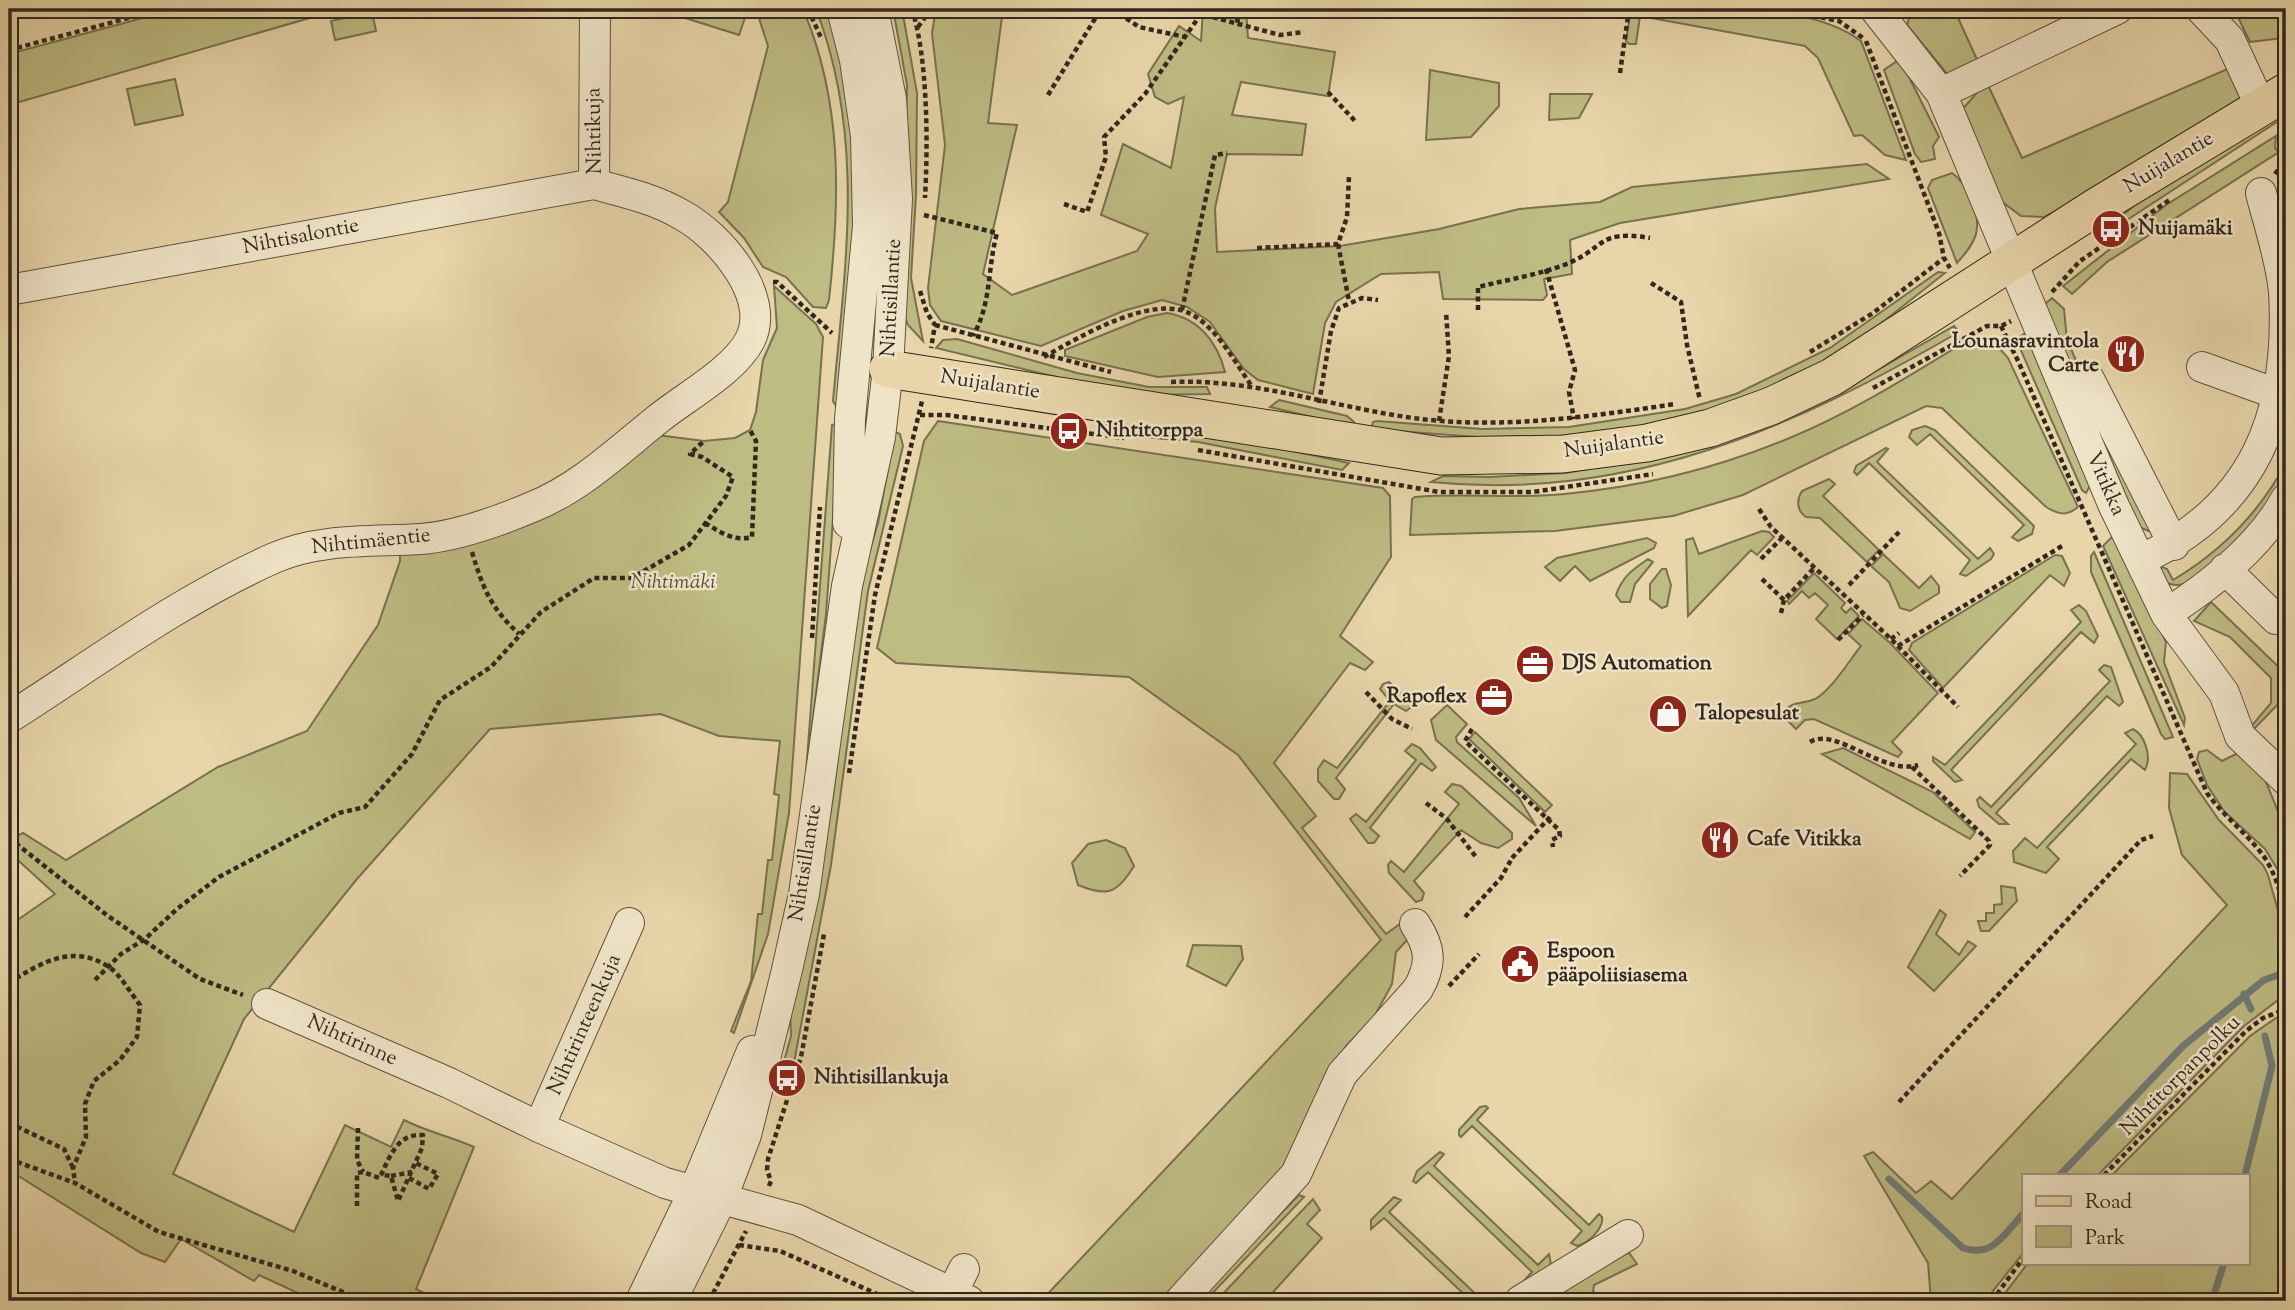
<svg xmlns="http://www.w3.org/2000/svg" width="2295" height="1310" font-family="'Sorts Mill Goudy',serif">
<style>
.green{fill:#bebb83;stroke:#787150;stroke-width:2}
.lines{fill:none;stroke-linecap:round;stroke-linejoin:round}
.stream{stroke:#717d78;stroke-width:7}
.minor-casing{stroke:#5f5340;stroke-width:32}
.major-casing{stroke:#31271d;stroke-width:39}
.path{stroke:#31271d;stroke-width:4.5;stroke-dasharray:5 3.5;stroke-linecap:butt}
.minor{stroke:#f0e4c8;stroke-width:30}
.major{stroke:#e8d6aa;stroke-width:37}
.path-bridge{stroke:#31271d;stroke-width:4.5;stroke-dasharray:5 3.5;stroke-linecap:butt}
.labels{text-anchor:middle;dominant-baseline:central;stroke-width:5;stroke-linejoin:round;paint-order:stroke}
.street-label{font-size:21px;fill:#31271d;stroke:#f0e4c8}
.poi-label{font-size:21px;font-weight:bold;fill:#31271d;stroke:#f0e4c8;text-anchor:start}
.park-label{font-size:21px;font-style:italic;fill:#544c36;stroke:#f0e4c8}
</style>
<rect width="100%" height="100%" fill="#e8d6aa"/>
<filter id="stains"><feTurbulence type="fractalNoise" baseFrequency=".00286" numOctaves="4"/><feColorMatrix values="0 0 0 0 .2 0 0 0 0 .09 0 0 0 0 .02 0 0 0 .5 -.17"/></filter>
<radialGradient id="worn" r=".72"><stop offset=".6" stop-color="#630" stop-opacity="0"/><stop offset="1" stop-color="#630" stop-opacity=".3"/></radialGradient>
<path class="green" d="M176,9H341L9,105V54Z
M684,9H748L739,35L682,17Z
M756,9H803C843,103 840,200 829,300L826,308L813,307L786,277L763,267L744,238L719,212L728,202L768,46Z
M816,9H825L837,36L852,104L859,236L838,409L833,401C845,266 866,139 816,9Z
M893,9H902L917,93L916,194L911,278L923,341L908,325L902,311L907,85Z
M936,9H1003L988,123L1017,125L983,274L1012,295L1137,251L1148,234L1101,215L1123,144L1171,168L1184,97L1168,104L1155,97L1148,74L1179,26L1201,41L1203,9H1246L1248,38L1335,52L1328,96L1241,82L1232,115L1306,124L1302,155L1227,154L1215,208L1217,252L1340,246L1439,229L1519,209L1600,202L1632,187L1867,164L1889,179L1620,223L1570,240L1572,274L1544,279L1547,295L1543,300L1443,299L1439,272L1381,274L1336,302L1325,323L1313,394L1258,380L1244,369L1210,322L1187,307L1162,300L1123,311L1041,346L941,321L930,305L928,288L945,145L932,33Z
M1631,9C1699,9 1806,0 1861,41L1906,160L1885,155L1862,135L1854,136L1818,58L1805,46L1640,16L1636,44H1629L1626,41Z
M1912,9H1954L1979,64L1948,75L1907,25Z
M2234,9H2286V35L2283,38L2250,42Z
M372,12L376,31L335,40L331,21Z
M1897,61L1906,71L1939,137L1933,146L1935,159L1921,162L1915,154L1884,70Z
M2232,67L2242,98L2088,194L2044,217L2021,216L1997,198L1960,112L1981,88L1988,85L2022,158Z
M1430,70L1499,83V106L1471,137L1426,140Z
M175,79L183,115L135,125L127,89Z
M1550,94H1592L1579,118L1549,120Z
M2286,112V116L2127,220L2123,215L2171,175Z
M2276,136L2275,148L2279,152L2107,262L2072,294L2063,286L2166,205Z
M1952,173C1967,183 1981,214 1976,234C1973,245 1964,255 1957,263L1928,188L1932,180Z
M1938,272L1945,273L1846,351L1792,381L1680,420L1572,436L1477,437L1371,429L1373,422L1377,421L1482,429L1569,427L1685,409L1736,394L1830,348Z
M774,286L816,324L823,337L789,813L768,934L734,1033L731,1031L751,981L758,914H762L768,860H772L779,795L774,794L780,741L719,736L661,714L490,729L357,879L244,1019L173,1174L294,1232L345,1125L391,1147L404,1120C427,1132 450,1136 474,1147L416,1289L439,1301H315L259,1275L254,1281L181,1239L165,1262L141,1253L9,1170V926L55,894L9,852V840L23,833L66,860L218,767L307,731L378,625L400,561V545L443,540L657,435L704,441L735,438L750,430L756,412L763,360L777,328Z
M2052,298L2064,309L2067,340L2151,532L2139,527L2046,310V303Z
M1167,313C1198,318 1217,341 1225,372L1158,377L1065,356V350L1147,317Z
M1954,326L1959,332C1793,428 1628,502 1431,482L1443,476L1490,477L1566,473L1625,462L1795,409L1879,369Z
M2024,334L2032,345L2092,482L2086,493L2082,490L2016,339Z
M1980,338L1994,342L2008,358L2078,507C2066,517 2058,514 2046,507L1942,408L1926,406L1743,495L1673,516L1555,531L1410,535L1412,499L1415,497C1465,493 1514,499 1564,494C1641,487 1721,467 1792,437C1850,413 1906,378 1960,345Z
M957,339L1077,373L1149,387H1207L1210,394L1132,395L936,348L943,340Z
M1279,400L1347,416L1354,422V427L1270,407Z
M938,421L1383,488L1390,496L1391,557L1340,636L1373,662L1365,670L1350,663L1274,763L1316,816L1302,828L1386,934L1400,924L1408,939L1396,952L1392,984L1374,1017L1346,1046L1336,1063L1287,1167L1162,1301H1041L1381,940L1238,755L1129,677L896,663L877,648L924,441Z
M840,424L826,614L806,773L832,425Z
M1098,425L1145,426L1250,442L1349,463L1342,470L1198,442L1100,433Z
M1925,426L1935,430L2034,526L2032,534L2018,541L2012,537L2024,525L1930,434L1917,445L1909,437L1912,430Z
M895,432L900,434L903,446L868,591L831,865L793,1068L783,1065L791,1036L790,1005L815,905L833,797L858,590L878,523Z
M1886,448L1888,449L1877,462L1978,559L1990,548L1994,554L1991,559L1966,576L1960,574L1970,560L1869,463L1857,475L1854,472L1856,466Z
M2286,463C2286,476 2282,487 2275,499C2266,514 2221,564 2206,574C2192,584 2177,589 2162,581L2158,571L2162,567L2167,569L2173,580C2222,551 2259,513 2286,463Z
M1829,479L1835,484L1823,496L1879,550L1867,562L1820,518L1806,517C1797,511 1796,500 1802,491Z
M1762,531L1769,532L1774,537L1757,555L1751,550L1688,616L1686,540L1693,538L1699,554Z
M2112,537L2121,541L2166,642L2164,662L2185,718L2184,725L2103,546Z
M1647,538L1656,543L1654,548L1590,581L1575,566L1560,581L1545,567L1557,558Z
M2094,552L2173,737L2165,739L2161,734L2091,572V556Z
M1883,554L1919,588L1931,576L1939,586V593L1910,611L1900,608L1889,582L1871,566Z
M2055,555L2062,556L2070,573L2064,586L2050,575L1943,688L1909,650L1912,643Z
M1648,559L1653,562L1635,584L1630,602H1621L1616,595C1622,577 1632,570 1648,559Z
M1662,569H1666L1671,585L1667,606L1662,608L1650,599V584Z
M1814,573L1845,603L1841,608L1846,613L1851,608L1859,616L1837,639L1816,619L1828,605L1815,593L1809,598L1802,591L1789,604L1787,601Z
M2211,602L2286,674V696L2251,732L2249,729L2271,703V678L2230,637L2194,621Z
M2079,605L2086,611L2098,636L2094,643L2081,632L1951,770L1962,780L1955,782L1933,761V757L1945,765L2081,622L2071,610Z
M1862,619L1889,642L1938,693L1892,742L1902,752L1898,757L1814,719L1805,720L1796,729L1781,714C1795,699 1799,706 1815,699C1831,691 1851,658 1861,646L1848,634Z
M2104,665L2111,667L2123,702L2119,706L2107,696L1996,813L2008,824H1999L1979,807L1977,800L1980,797L1991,807L2110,681L2099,670Z
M1389,682L1414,705L1406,711L1394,704L1336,778L1345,789L1339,799H1334L1318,781V769L1324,760L1337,768L1390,701L1380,689L1383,684Z
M1447,705L1467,724L1456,737L1457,742L1519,798L1536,826L1436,740L1431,720Z
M2133,729C2145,735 2152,757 2145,770L2131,759L2047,847L2059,859L2046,873L2014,862L2013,851L2025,838L2037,848L2136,744L2125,733Z
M1475,732L1552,805L1545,812L1469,739Z
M1412,744L1420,748L1436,767L1432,771L1421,763L1370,828L1379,836L1374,843H1368L1350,819L1356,814L1366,822L1416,760L1405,751Z
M1843,748L1933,792L1975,832L1970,839L1822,754Z
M2207,750L2222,761L2242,751L2264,777L2286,831V896L2279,872L2265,849L2224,811L2207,785L2197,759L2199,752Z
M2170,773L2187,774L2219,820L2263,865L2268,875L2286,939V994L2244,1026L2098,1175H2024V1252L1985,1301H1931L1928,1263L1864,1156L1873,1152L1916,1193L1931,1181L1952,1199L2227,905L2182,855L2169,808Z
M1452,784L1461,786L1512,833V839L1498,848L1481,843L1461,830L1414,881L1424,893L1422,900L1416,902L1389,873L1388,865L1391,861L1404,872L1459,804L1445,792Z
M1106,840L1125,848L1134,866C1117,894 1107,897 1078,885L1072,863L1088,844Z
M2001,886L2015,888L2017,901L1989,931H1981L1978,921H1986V913H1994V905L2002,904Z
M1940,910L1946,915L1936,934L1959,955L1968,941L1976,946L1934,991L1908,967Z
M1193,945L1241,946L1243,959L1226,986L1187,966Z
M2286,1016V1296L2281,1301H1999L2028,1263H2248V1175H2112L2250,1036L2276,1018Z
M1486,1106L1488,1108L1477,1120L1589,1225L1599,1214L1602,1217C1604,1229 1588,1243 1577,1246L1571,1243L1582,1231L1472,1126L1461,1137L1459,1135V1130L1480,1107Z
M1440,1152L1444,1154L1434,1166L1538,1265L1549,1254L1551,1265L1522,1283L1532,1272L1428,1172L1416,1183L1413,1181L1417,1171Z
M1299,1195L1304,1197L1205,1301H1196Z
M1394,1197L1401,1200L1389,1212L1483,1301H1471L1384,1218L1371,1229V1220Z
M1313,1199L1320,1210L1307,1224L1322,1238L1265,1301H1216Z
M1624,1252L1630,1254L1637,1264L1594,1285L1592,1301H1542Z"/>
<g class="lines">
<path class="stream" d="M2244,994L2251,1009
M2060,1175L2183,1046L2264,980L2281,974
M2245,1175L2272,1066L2265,1036
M1889,1179L1963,1248C1993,1258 2004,1234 2024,1213
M2212,1301L2224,1263"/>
<g class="minor-casing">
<path id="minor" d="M842,9L855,60L866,136L868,226L850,419L848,523
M1875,9L1941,93L2113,504L2166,614L2224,693L2240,736L2286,780
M2201,9L2230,40L2261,107
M1941,93L2117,9
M9,290L594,184
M2202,367L2277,394
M2089,379L2174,545
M2140,560C2255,508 2291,413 2284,292C2281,259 2269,225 2261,193
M2225,569L2276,619
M2166,614C2211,585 2260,547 2286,499
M9,718C95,663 180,600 274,558C319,538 372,542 421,539C457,536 499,521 532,507C580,488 619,450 658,419C685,397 734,371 750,340C772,296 719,235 682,215C655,199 624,192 594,184L595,9
M267,1004L449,1083L539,1127L665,1183L798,1220L969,1301
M539,1127L629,923
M952,1293L964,1269
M641,1301L694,1191L752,1051
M671,1301L722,1198L746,1135L786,974L804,894L847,586L880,437L888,369L897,199L891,99L873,9
M1180,1301L1296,1174L1342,1074L1418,989C1432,964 1431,948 1415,924
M1520,1301L1628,1235"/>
</g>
<g class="major-casing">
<path id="major" d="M888,369L1441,456L1563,454L1647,443L1710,428L1771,406L1832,377L2096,207L2286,92"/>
</g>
<path class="path" d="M808,9L822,40
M912,9C928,60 928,144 925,198
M1112,9L1139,27L1185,37
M1236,9L1238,24
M1779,9L1839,21L1863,38
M1822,16L1824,9
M918,27L931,9
M1866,41L1939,233L1944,258L1950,268
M9,50L162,9
M1620,73L1629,9
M1328,92L1355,121
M1048,95L1101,9
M2275,174L2283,163L2285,126
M1064,204L1087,212L1106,157L1104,137L1145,94L1201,14L1280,35L1304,32
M924,215L997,233C987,270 992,302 973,336
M1338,244L1349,301
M1257,248L1338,244L1347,217L1349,176
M1546,269L1575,370L1569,392L1574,419
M773,282H777L832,333
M1651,283L1681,302L1687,345L1700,400
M920,291L927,313L935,325L931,348
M2052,292L2080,261L2171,199
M1182,310L1215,155L1227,153
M1478,310V287C1506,280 1537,275 1564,265C1606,249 1596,229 1650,238
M935,325L1111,372
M2001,326L2019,363L2207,793C2224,817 2248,834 2265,858C2276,875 2281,895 2286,914
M1810,352L1873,313L1944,258
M1044,357C1079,337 1154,292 1193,315C1218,330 1235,362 1251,385
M1171,382C1258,378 1343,411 1430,420C1513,428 1594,416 1675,404
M1873,388L1987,326H2001L2011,321
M1319,403L1331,331L1339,308L1362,298L1378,300
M920,415H946L1124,438
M1439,421L1449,356L1446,312
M1198,450L1439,492H1532L1653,474
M1759,509L1771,527L1891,639L1958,707
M705,523C720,532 734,542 752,537L756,441L750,430
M472,552C483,589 491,608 519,634
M1761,559L1782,538
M1762,579L1784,600L1814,568
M1849,585L1899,532
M1781,613L1784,600
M812,638L820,507
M1891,639L1899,633
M1838,640L1863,615
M1898,646L2062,546
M1366,692L1392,719L1412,729
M1472,729L1465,741L1559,830L1560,836L1552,840L1553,847
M1810,742C1836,726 1883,776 1918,765
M1912,767L1989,841L1990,845L1960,876
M849,773L875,595L922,401
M1426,803L1447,819L1476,857
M9,838L108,916L200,979L243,995
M1465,917L1501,878L1512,858
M95,980L121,954L145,939L177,909L219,877L339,813L365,807L412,754L440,700L491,667L541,612L594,578H632L689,545L726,496L733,477L702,457L690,454L704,441
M9,983C40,963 73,943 109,967C121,975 131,994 140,1005L137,1037L120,1060L94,1081L85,1104L86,1137L73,1168L75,1183
M1449,986L1479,954
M1899,1102L2141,840L2153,836
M9,1123L64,1149L73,1168
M358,1128L357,1160L363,1172
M9,1159L75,1183L159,1232L293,1271L364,1301
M2104,1175L2246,1031L2263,1018L2286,1009
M391,1176L412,1172
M409,1178L429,1189L438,1174L416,1163
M769,1186L771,1181L767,1170L768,1159L801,1057L824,934
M357,1206V1173L363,1172L379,1178L381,1175C390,1156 398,1133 423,1135L422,1148L398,1201L391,1176L381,1175
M739,1245L780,1251L893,1301
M709,1301L746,1231
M1992,1301L2024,1257"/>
<use href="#minor" class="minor"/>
<use href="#major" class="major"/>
<path class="path-bridge" d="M1512,858L1550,817"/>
</g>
<defs>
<g id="bus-disc" transform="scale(2.0125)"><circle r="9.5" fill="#8f2418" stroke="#f0e4c8"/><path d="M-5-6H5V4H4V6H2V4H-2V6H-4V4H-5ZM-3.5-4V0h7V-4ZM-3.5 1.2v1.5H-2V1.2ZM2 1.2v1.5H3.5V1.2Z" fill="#fff"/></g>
<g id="restaurant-disc" transform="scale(2.0125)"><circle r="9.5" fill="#8f2418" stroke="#f0e4c8"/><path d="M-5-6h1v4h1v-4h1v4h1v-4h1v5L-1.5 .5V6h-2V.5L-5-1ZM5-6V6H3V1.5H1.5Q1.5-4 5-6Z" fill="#fff"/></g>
<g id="office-disc" transform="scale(2.0125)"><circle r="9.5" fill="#8f2418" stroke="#f0e4c8"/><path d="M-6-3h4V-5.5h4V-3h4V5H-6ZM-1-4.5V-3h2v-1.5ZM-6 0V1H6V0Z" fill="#fff"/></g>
<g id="shop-disc" transform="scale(2.0125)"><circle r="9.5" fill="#8f2418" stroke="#f0e4c8"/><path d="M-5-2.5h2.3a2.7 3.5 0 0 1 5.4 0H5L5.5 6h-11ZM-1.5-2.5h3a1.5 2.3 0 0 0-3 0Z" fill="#fff"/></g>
<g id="civic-disc" transform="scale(2.0125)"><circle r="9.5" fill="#8f2418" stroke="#f0e4c8"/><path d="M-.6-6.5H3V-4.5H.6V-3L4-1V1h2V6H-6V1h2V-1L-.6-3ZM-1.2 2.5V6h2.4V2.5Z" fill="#fff"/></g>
</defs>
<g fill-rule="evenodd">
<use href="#bus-disc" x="2111" y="229"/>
<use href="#restaurant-disc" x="2126" y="354"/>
<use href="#bus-disc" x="1069" y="431"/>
<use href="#office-disc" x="1535" y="664"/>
<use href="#office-disc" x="1494" y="697"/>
<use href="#shop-disc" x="1668" y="714"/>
<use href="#restaurant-disc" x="1720" y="840"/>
<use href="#civic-disc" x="1520" y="964"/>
<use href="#bus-disc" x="787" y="1078"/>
</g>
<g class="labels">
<g class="street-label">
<text transform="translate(595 131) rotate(-91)">Nihtikuja</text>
<text transform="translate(2169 163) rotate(-31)">Nuijalantie</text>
<text transform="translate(301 237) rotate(-11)">Nihtisalontie</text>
<text transform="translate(892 298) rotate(-87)">Nihtisillantie</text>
<text transform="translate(990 385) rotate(9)">Nuijalantie</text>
<text transform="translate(1614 445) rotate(-8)">Nuijalantie</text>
<text transform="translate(2105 484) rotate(66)">Vitikka</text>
<text transform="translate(371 542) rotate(-6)">Nihtimäentie</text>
<text transform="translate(806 863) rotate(-81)">Nihtisillantie</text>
<text transform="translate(585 1025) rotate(-66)">Nihtirinteenkuja</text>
<text transform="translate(352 1041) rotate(24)">Nihtirinne</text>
<text transform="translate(2181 1076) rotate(-45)">Nihtitorpanpolku</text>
</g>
<g class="poi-label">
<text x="2138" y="229">Nuijamäki</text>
<text x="2099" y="342" text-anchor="end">Lounasravintola<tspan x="2099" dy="24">Carte</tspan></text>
<text x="1096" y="431">Nihtitorppa</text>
<text x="1562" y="664">DJS Automation</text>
<text x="1467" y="697" text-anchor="end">Rapoflex</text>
<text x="1695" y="714">Talopesulat</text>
<text x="1747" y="840">Cafe Vitikka</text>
<text x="1547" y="952">Espoon<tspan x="1547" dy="24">pääpoliisiasema</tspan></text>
<text x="814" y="1078">Nihtisillankuja</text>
</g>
<g class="park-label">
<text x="673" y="583">Nihtimäki</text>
</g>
</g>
<rect width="2295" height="1310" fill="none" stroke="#e8d6aa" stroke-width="35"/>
<rect x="10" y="10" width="2274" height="1289" fill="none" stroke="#31271d" stroke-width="3.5"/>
<rect x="18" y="18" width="2260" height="1275" fill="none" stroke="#31271d" stroke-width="2"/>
<rect x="2022" y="1174" width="228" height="91" fill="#f0e4c8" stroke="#a49884" stroke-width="2"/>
<rect x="2036" y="1196" width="35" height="10" fill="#e8d6aa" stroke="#a49884" stroke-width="2"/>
<text x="2085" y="1208" font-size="21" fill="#31271d">Road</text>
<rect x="2036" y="1226" width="35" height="21" fill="#bebb83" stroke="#a49884" stroke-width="2"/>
<text x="2085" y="1244" font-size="21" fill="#31271d">Park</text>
<rect width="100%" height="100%" filter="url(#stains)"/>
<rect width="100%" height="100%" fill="url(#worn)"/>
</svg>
